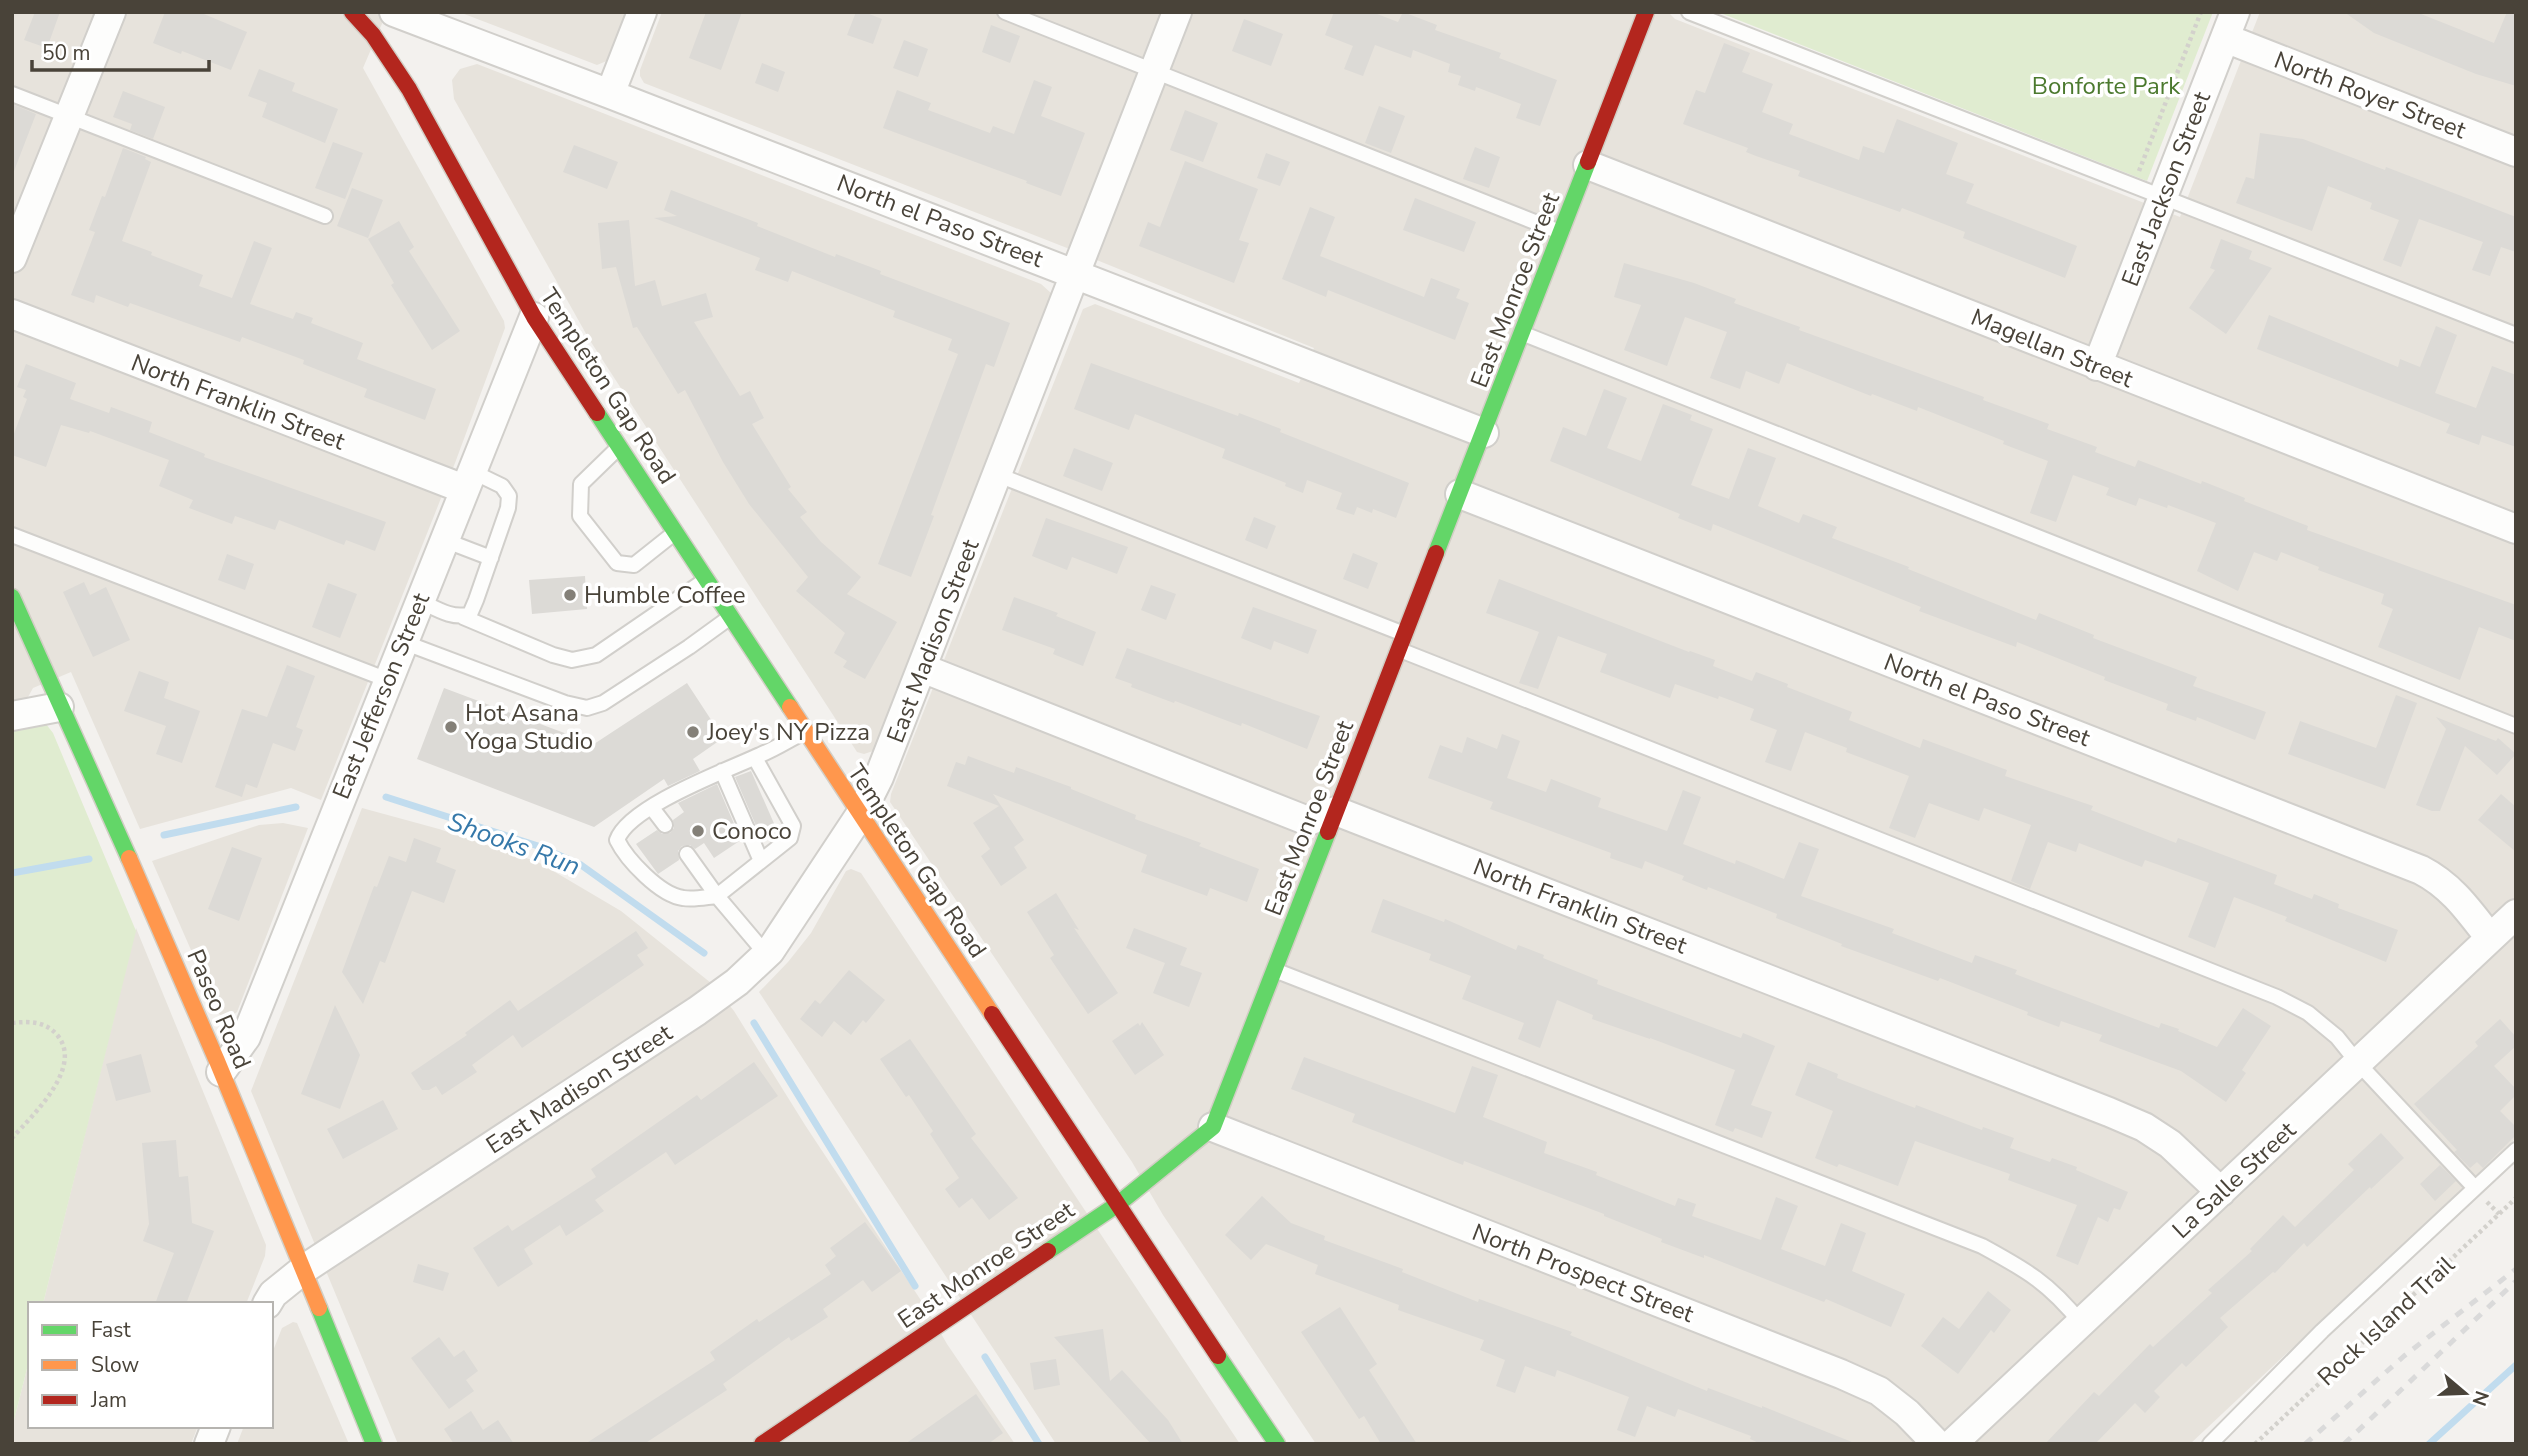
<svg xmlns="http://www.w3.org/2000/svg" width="2528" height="1456" font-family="'Nunito Sans',sans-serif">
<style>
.residential{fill:#e7e3dc}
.green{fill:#e0ecd0}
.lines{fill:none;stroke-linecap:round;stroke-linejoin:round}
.stream{stroke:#c1dcee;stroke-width:7}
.building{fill:#dcdad6}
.lane-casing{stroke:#d1cfcb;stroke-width:18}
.street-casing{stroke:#d1cfcb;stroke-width:32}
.fast-casing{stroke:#d2cec5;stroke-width:19}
.slow-casing{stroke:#d2cec5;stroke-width:19}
.jam-casing{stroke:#d2cec5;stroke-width:19}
.path{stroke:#d3d1cc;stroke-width:4.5;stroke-dasharray:3.5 3.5;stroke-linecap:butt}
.lane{stroke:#fdfdfc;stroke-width:14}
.street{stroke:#fdfdfc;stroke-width:28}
.fast{stroke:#63d668;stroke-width:16}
.slow{stroke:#ff974d;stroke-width:16}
.jam{stroke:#b3261e;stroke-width:16}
.rail{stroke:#dadada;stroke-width:5;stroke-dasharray:9 9;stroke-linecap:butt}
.poi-dot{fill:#848078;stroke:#fff;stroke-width:2.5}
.labels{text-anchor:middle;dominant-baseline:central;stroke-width:7;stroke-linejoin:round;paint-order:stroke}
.park-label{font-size:24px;fill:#4b792e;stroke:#fff}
.street-label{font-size:24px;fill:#494339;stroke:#fff}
.poi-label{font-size:24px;fill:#494339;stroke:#fff;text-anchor:start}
.water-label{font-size:26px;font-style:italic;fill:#3578a9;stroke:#fff}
</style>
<rect width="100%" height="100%" fill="#f3f1ee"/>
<path class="residential" d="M12,12H387L363,68L504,321L505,328L455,463L321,800L291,788L140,829L71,672L33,688L28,697L12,703Z
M459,12H628L609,60L597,65Z
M662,12H1668L1675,19L2180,217L2260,12H2516V1138L2190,1444H1316L1163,1215L1132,1162L890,802L891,794L1083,309L1095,304L1299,383L1314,348L1067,248L644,83L640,76V70Z
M477,64L1041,284L1051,293L1052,300L878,744L873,751L864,754L857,752L589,339L454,99L452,80L460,69Z
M362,808L439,829L538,862L621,911L711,983L734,1011L805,1125L928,1311L947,1344L1015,1444H398L251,1091Z
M283,823L308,828L237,1012L229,1018H224L219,1014L152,861L259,825Z
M851,869L861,873L1240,1444H1056L759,992L788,962L811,933L846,871Z
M136,928L266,1245L265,1256L246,1304H43Z
M293,1322L297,1323L349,1444H237L244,1426H271V1356L282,1328Z
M30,1357V1426H198L191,1444H12V1428Z"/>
<path class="green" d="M1718,12H2213L2147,181Z
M39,723L46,724L53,733L136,931L43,1304H30V1357L12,1428V731Z"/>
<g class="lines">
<path class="stream" d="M386,797L538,846L581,865L704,953
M164,835L296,807
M12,873L89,859
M754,1023L915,1286
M985,1357L1039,1444
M2429,1444L2516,1365"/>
</g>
<path class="building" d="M35,12H60L47,48L24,40Z
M165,12H199L247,32L231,70L182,51L181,54L153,43Z
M706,12H742L721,70L689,58Z
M856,12H864L882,19L873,44L847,35Z
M1334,12H1372L1398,22L1403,12L1437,25L1435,30L1501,53L1499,58L1557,80L1540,126L1516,118L1521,104L1476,87L1475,91L1458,85L1461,76L1448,72L1450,64L1413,50L1411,58L1375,45L1363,76L1344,69L1353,46L1325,35Z
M2344,12H2416L2494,43L2507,12H2516V86L2476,74L2374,33Z
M1244,19L1283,34L1271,66L1232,51Z
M991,25L1020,36L1010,63L982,52Z
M904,40L928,49L918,77L893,68Z
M1724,43L1750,53L1742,72L1773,84L1762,112L1793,124L1789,134L1859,160L1863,146L1884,153L1897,119L1958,143L1946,174L1974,184L1966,203L2077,246L2065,278L1963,238L1965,232L1902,208L1900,212L1798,176L1800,171L1756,156L1746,152L1748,148L1683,124L1696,90L1705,93Z
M762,63L785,72L778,92L755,83Z
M259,69L295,83L292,91L338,109L325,143L262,117L267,103L248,96Z
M1034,80L1052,87L1041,116L1085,133L1061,196L1026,183L1027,181L883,128L897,90L931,103L928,110L990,133L993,126L1014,134Z
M123,91L165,107L153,139L130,130L132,124L113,117Z
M12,104L36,114L14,171H12Z
M1379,106L1405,116L1391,153L1365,143Z
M1185,110L1218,123L1203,162L1170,150Z
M2260,133L2303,139L2385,170L2386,167L2516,217V252L2501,247L2490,276L2472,270L2483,242L2419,219L2401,267L2383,260L2399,220L2370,209L2372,203L2328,186L2312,231L2236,203L2246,177L2254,179Z
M333,142L363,153L345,199L315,188Z
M574,145L618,162L607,189L563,172Z
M1475,147L1500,157L1489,188L1463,179Z
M123,148L146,157L145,159L151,162L122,241L152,252L151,255L203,275L199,286L232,298L254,241L272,248L250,304L293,319L296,312L313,318L311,323L363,343L357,359L436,389L425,420L364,397L367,389L303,364L304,360L242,337L240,342L130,303L128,307L96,295L94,303L71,295L95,232L89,230L102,196L105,197Z
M1266,153L1290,162L1280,186L1257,178Z
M1185,161L1258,189L1239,240L1249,243L1234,283L1139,246L1148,222L1160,227Z
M352,188L383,200L368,238L337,226Z
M671,190L758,223L757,226L835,257L836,254L881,271L880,274L1010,323L994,367L986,364L931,515L934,516L911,577L878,564L958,354L948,350L952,339L893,317L895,311L792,271L788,282L755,270L760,258L654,218L677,216L664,210Z
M1415,198L1476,222L1464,252L1403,230Z
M1310,207L1335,217L1320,256L1424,297L1431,278L1460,289L1456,298L1469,303L1455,340L1328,290L1326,297L1282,279Z
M629,220L635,286L655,280L662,306L706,293L713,317L694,322L740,396L750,391L764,418L752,424L791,487L788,489L807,512L800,517L821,542L861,577L847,594L897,622L865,679L843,667L847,661L834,653L845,633L796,591L808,577L749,504L723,462L685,390L678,394L637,327L633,328L616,267L602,269L598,223Z
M399,221L414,247L409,251L460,331L432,350L391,285L394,283L368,239Z
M2221,239L2252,251L2249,259L2272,268L2226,334L2189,308L2215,270L2210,268Z
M1624,263L1694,283L1736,299L1734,303L1800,327L1799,330L1984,397L1983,400L2049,424L2047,429L2097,447L2095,452L2135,467L2138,460L2201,484L2202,481L2245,498L2244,501L2308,526L2307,530L2516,605V641L2479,627L2460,680L2378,647L2393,609L2381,604L2384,594L2318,570L2319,567L2281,552L2277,561L2254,552L2238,591L2197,571L2216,523L2168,505L2167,508L2139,498L2136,506L2106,495L2109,488L2073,475L2056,522L2030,513L2048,461L2003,444L2004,441L1918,407L1917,411L1872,394L1871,396L1787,363L1779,384L1746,371L1740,389L1710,378L1727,332L1685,317L1667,366L1624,350L1641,305L1614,297Z
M2269,315L2398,367L2400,359L2420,367L2436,326L2457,335L2435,393L2476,408L2492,366L2516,375V447L2482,435L2479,445L2446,433L2450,424L2257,349Z
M1091,363L1238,416L1239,413L1281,429L1280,432L1409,483L1396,518L1373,509L1372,513L1357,507L1354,515L1336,509L1342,493L1307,480L1303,493L1285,486L1286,483L1222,458L1225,449L1135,414L1129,430L1074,409Z
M26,364L76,383L70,399L109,413L111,407L152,422L149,432L205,454L204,457L386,522L375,551L346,540L344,545L279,520L275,530L235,516L232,524L189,508L193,500L159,486L169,460L90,431L89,433L61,425L46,467L12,455V439L27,399L23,397L26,390L17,387Z
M1604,389L1627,398L1607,448L1641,461L1663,404L1692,415L1690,420L1713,429L1691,485L1729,499L1748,448L1776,458L1758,506L1799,523L1803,514L1837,527L1832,538L1909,567L1908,569L2036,620L2039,613L2094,635L2093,638L2197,677L2193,686L2266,712L2255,740L2197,717L2196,721L2166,710L2168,704L2104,680L2105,677L2017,642L2016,647L1919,611L1921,607L1713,524L1711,531L1678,518L1680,514L1550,461L1563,427L1586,436Z
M1074,448L1113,463L1102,491L1063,476Z
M1254,517L1276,526L1267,549L1245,540Z
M1046,518L1128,547L1117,574L1072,557L1067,570L1032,556Z
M1353,553L1378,563L1368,589L1343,579Z
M227,554L254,564L245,590L218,580Z
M585,576L587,609L532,614L529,580Z
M1499,579L1689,652L1690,651L1715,660L1713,666L1752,681L1756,672L1788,684L1787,687L1852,712L1849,720L1920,748L1923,739L2007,770L2005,776L2093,806L2091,810L2176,843L2178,838L2277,875L2274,884L2312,899L2314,894L2339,904L2338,908L2398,930L2386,962L2285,921L2287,917L2234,897L2215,948L2188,937L2209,883L2145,860L2142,867L2079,843L2076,852L2048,842L2030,889L2011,881L2031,825L1984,808L1979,821L1929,803L1915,838L1889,828L1909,776L1846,752L1847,748L1805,732L1791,771L1765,762L1777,730L1750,720L1754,709L1719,696L1718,699L1675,684L1670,698L1600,672L1607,654L1558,636L1538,689L1519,683L1539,632L1486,613Z
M84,582L90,595L106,587L130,640L93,657L63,592Z
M328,583L357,594L340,638L312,627Z
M1151,585L1176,594L1166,620L1141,610Z
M1014,597L1058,613L1056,616L1096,632L1083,666L1053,654L1055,649L1002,630Z
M1253,607L1317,630L1308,654L1274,641L1271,650L1241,638Z
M1127,648L1320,716L1307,749L1242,723L1241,726L1175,701L1174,703L1131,687L1132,684L1115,678Z
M287,665L315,676L296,727L303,730L295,751L273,743L257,788L246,784L242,797L215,787L242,709L267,717Z
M139,671L169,682L164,698L200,711L182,763L156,754L166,726L124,711Z
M687,683L723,738L693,759L700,771L668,786L664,779L594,827L417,759L444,688L594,744Z
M2396,695L2417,703L2385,789L2288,754L2300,721L2376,748Z
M2436,717L2496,741L2498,738L2516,754L2497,775L2465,746L2440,811H2432L2416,805L2446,729Z
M1502,734L1520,741L1507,778L1546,792L1551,779L1601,798L1598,807L1667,831L1683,790L1701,797L1683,844L1735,864L1736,860L1784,879L1799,842L1819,849L1801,896L1894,929L1892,933L1972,963L1975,955L2017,970L2015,974L2159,1028L2161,1023L2179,1029L2178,1031L2217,1047L2243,1008L2271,1026L2242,1070L2246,1073L2226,1102L2181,1071L2099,1041L2102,1035L2061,1021L2059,1027L2027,1015L2028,1012L1940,978L1938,981L1841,946L1842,944L1776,918L1777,914L1708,887L1707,890L1682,880L1684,876L1645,861L1642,869L1610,858L1611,853L1490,809L1493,802L1428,778L1440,745L1462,753L1467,737L1497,749Z
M968,756L1014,773L1016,767L1071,787V789L1136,815L1135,819L1201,843L1199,846L1259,869L1247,902L1210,888L1207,896L1141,872L1147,855L993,794L1024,840L1014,847L1027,868L1001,886L981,856L990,849L973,823L999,806L947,786L956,762L965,765Z
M751,771L776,828L760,835L735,777Z
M717,784L741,840L714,858L704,843L695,849L690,845L682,846L678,851L679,860L658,874L636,844L657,830L662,834L670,833L674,828L673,820L684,812L678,803Z
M2501,794L2516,807V852L2478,820Z
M414,838L441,848L436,862L456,870L444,903L412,891L385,963L380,961L363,1004L342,972L374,886L377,887L389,856L406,862Z
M232,847L262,858L239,921L208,909Z
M1056,893L1079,930L1074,928L1118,993L1088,1014L1050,958L1054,955L1027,912Z
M1383,899L1444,922L1445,919L1516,950L1518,945L1544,955L1543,958L1598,980L1597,984L1741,1038L1743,1033L1775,1046L1751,1105L1772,1112L1762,1138L1735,1128L1733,1132L1715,1125L1735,1070L1650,1038V1039L1592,1019L1593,1015L1557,1000L1540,1048L1518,1039L1524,1023L1462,999L1471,976L1429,960L1431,954L1371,932Z
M1134,928L1187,948L1180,965L1202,973L1189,1007L1153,993L1165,963L1126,948Z
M636,931L648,948L637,955L644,965L522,1048L513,1035L472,1065L477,1072L442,1095L436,1086L429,1090H422L411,1073L467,1035L465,1033L510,1000L518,1011Z
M849,970L885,1000L866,1023L863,1020L851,1035L834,1021L822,1037L800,1019L815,1000L820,1004Z
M335,1005L360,1055L340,1109L301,1094Z
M2500,1019L2516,1037V1046L2494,1066L2516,1089V1095L2500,1111L2516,1127V1135L2483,1168L2477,1162L2470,1168L2454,1152L2457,1150L2414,1104L2478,1046L2475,1042Z
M1142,1022L1164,1055L1135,1075L1112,1041L1138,1023L1140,1026Z
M910,1039L976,1134L971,1138L1018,1198L989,1220L972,1198L959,1208L945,1189L959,1178L930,1134L933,1131L909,1095L906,1097L880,1059Z
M141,1054L151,1092L116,1101L106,1064Z
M1304,1057L1455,1113L1472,1066L1498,1075L1483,1117L1547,1142L1544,1153L1597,1172L1596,1175L1675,1206L1678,1198L1696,1204L1692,1216L1761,1240L1776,1197L1798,1206L1781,1249L1825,1266L1841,1223L1866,1233L1852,1271L1905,1294L1891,1327L1826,1299L1824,1302L1704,1255V1258L1661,1242L1662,1239L1604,1216V1214L1464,1161L1463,1165L1417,1147L1352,1122L1355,1114L1291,1089Z
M754,1062L778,1096L675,1165L666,1152L595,1200L604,1211L566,1236L560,1225L524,1249L533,1264L498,1287L473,1248L508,1225L512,1231L596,1177L591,1169L697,1095L701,1100Z
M1808,1062L1838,1074L1837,1078L1915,1108L1916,1105L1982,1130L1983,1127L2014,1138L2010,1148L2050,1162L2052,1158L2077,1167L2076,1170L2128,1192L2120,1210L2114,1208L2108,1222L2098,1217L2078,1265L2056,1256L2077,1205L2008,1180L2010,1174L1915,1141L1898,1186L1839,1164L1837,1167L1815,1158L1833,1111L1795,1095Z
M383,1100L398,1129L343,1159L327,1129Z
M2381,1133L2404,1158L2371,1189L2370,1187L2307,1247L2304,1243L2275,1273L2273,1272L2220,1318L2228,1327L2186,1367L2182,1363L2154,1391L2160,1397L2145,1413L2135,1403L2095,1444H2045L2094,1392L2099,1396L2150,1344L2153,1347L2212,1293L2208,1290L2252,1251L2250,1249L2283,1215L2295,1227L2354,1170L2348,1164Z
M176,1140L179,1177L188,1176L192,1223L214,1231L186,1304H155L174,1253L143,1241L149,1224L142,1143Z
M2440,1165L2456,1181L2435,1201L2420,1184Z
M1262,1196L1291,1223L1325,1236L1324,1240L1403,1269L1402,1272L1478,1302L1479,1299L1572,1332L1570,1335L1707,1391L1708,1388L1762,1408V1406L1857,1444H1761L1750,1439L1751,1436L1678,1409L1675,1417L1647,1406L1635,1437L1617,1430L1629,1397L1557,1370L1555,1377L1525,1366L1515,1393L1496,1386L1505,1360L1480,1350L1484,1340L1398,1310L1399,1305L1315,1274L1318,1265L1266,1244L1251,1260L1225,1235Z
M865,1222L901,1271L872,1292L863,1280L823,1309L828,1317L791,1341L789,1337L723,1384L727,1390L644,1444H585L715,1360L710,1352L757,1319L759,1322L831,1274L825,1265L836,1256L830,1248Z
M418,1264L449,1273L443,1291L413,1282Z
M1988,1291L2011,1310L1994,1333L1991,1330L1958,1374L1921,1346L1943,1317L1959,1329Z
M1340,1307L1377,1364L1369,1370L1417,1444H1381L1364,1416L1359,1419L1301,1332Z
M1103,1329L1110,1381L1122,1370L1168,1420L1183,1444H1151L1054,1337Z
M439,1337L454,1357L464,1350L478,1371L466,1380L474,1391L449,1409L411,1358Z
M1056,1359L1060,1385L1034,1390L1030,1363Z
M976,1394L1003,1433L988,1444H905Z
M471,1411L483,1430L498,1420L514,1444H454L444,1429Z"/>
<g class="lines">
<g class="lane-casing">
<path id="lane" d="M1005,12L1560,232
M1689,12L2516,335
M12,94L325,216
M1524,334L2516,726
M618,448L581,484L580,516L617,563L634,565L673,534
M998,475L1404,634
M12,535L388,680
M444,540L491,558
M420,601C435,608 453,620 470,614L476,600L508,508L509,496L502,486L471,471
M463,617L553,655L572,660L596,655L704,581
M403,642L565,703L587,708L603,703L689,647L729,618
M1400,650L2277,997L2308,1013L2337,1037L2358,1063L2475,1188
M722,771L761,861
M652,808L665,825
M687,854L717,896L790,838L793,826L755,758
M766,954L717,896C706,897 694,900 683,898C660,895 627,860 617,840C629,806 728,770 760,755C775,749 789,740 804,732
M1277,971L1982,1246C2026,1270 2049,1283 2081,1323
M2210,1444L2322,1331L2516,1150"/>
</g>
<g class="street-casing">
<path id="street" d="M394,12L610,94L1484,433
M2225,38L2516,152
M610,94L642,12
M1588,165L2516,529
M12,258L111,12
M12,314L464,489
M2097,366L2235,12
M1460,494L2421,870C2452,886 2469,911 2490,938
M922,668L1308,821L1336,811L2109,1112L2144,1127L2170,1144L2221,1192
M12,716L59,707
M221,1072L246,1037L534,317
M1213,1127L1841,1374L1879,1391L1907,1413L1937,1444
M267,1304L273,1294L304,1269L697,1011L737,982L770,951L860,815L879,777L1177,12
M209,1444L216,1426
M1952,1444L2516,914"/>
</g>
<g class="fast-casing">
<path id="fast" d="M597,413L790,707
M1436,553L1588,162
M12,597L129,858
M1048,1251L1118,1204L1213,1127L1328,832
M319,1308L374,1444
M1218,1356L1277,1444"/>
</g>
<g class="slow-casing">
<path id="slow" d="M790,707L992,1014
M129,858L217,1061L319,1308"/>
</g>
<g class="jam-casing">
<path id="jam" d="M352,12L373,35L409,89L534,317L597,413
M1588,162L1646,12
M1328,832L1436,553
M992,1014L1218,1356
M762,1444L1048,1251"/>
</g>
<path class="path" d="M2139,171L2201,12
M12,1023C29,1021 46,1021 58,1036C83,1068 33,1115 12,1138
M2487,1202L2499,1214
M2255,1444L2516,1198"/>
<use href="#lane" class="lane"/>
<use href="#street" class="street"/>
<use href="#fast" class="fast"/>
<use href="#slow" class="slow"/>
<use href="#jam" class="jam"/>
<path class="rail" d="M2305,1444L2404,1356L2516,1269
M2344,1444L2516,1281"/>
</g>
<g class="poi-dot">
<circle cx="570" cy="595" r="7"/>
<circle cx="451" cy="727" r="7"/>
<circle cx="693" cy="732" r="7"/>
<circle cx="698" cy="831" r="7"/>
</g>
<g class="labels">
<g class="park-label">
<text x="2106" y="86">Bonforte Park</text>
</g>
<g class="street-label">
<text transform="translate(2370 95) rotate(21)">North Royer Street</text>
<text transform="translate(2166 189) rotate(-69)">East Jackson Street</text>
<text transform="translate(940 221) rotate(21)">North el Paso Street</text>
<text transform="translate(1515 290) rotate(-69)">East Monroe Street</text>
<text transform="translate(2052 348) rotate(22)">Magellan Street</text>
<text transform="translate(608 386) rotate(57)">Templeton Gap Road</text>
<text transform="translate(238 402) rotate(21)">North Franklin Street</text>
<text transform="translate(933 641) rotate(-69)">East Madison Street</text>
<text transform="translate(381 696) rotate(-68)">East Jefferson Street</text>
<text transform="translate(1987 700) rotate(21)">North el Paso Street</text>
<text transform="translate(1309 818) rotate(-69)">East Monroe Street</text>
<text transform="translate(917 861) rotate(56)">Templeton Gap Road</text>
<text transform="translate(1580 906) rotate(21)">North Franklin Street</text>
<text transform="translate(219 1009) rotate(67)">Paseo Road</text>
<text transform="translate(579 1089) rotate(-33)">East Madison Street</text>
<text transform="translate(2234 1180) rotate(-43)">La Salle Street</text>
<text transform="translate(986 1265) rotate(-34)">East Monroe Street</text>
<text transform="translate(1583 1273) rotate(21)">North Prospect Street</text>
<text transform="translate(2386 1321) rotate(-43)">Rock Island Trail</text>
</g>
<g class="poi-label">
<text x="584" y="595">Humble Coffee</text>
<text x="465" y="713">Hot Asana<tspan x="465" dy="28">Yoga Studio</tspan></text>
<text x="707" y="732">Joey's NY Pizza</text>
<text x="712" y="831">Conoco</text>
</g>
<g class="water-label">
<text transform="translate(514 844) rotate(20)">Shooks Run</text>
</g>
</g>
<rect width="2528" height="1456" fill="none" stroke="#494339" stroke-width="28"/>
<rect x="28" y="1302" width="245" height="126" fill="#ffffff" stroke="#b6b4b0" stroke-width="2"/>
<rect x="42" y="1325" width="35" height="10" fill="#63d668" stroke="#b6b4b0" stroke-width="2"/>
<text x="91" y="1337" font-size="21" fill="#494339">Fast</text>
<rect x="42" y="1360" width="35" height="10" fill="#ff974d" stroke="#b6b4b0" stroke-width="2"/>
<text x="91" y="1372" font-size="21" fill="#494339">Slow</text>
<rect x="42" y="1395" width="35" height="10" fill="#b3261e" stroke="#b6b4b0" stroke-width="2"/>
<text x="91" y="1407" font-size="21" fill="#494339">Jam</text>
<g transform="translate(2465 1393) rotate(109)" stroke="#ffffff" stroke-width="5" paint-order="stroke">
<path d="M0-5L12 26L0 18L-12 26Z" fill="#494339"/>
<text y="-10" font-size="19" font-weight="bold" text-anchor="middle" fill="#494339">N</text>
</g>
<path d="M32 60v10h177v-10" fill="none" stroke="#494339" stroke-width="3.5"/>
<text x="42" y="60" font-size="21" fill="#494339" stroke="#ffffff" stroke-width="5" paint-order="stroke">50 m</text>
</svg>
